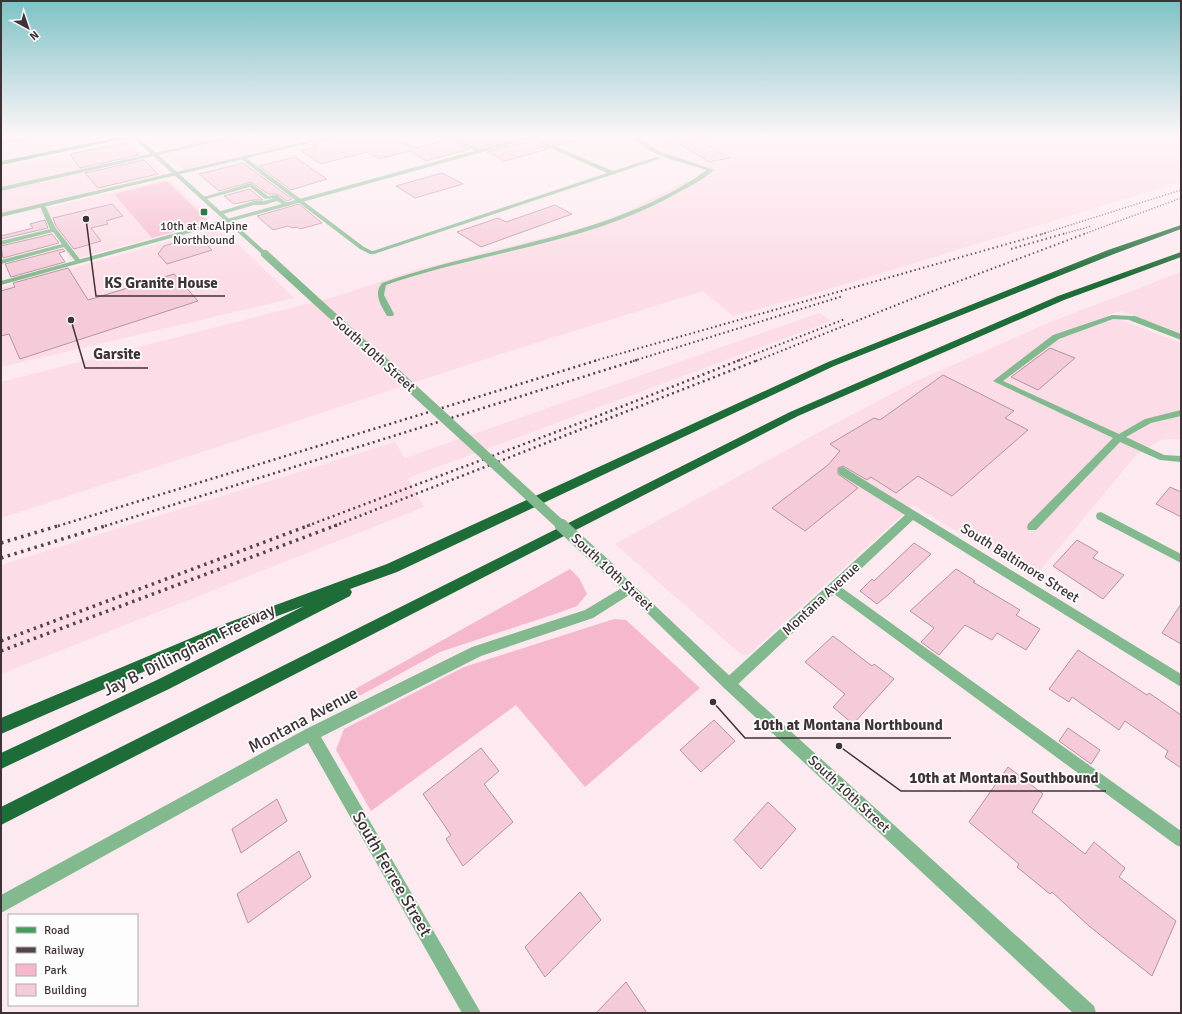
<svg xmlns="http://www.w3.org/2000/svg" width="1182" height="1014" font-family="Signika,sans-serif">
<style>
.built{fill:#fcdce6}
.green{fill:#f6b8cd}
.building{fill:#f6cbd9;stroke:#b2959e}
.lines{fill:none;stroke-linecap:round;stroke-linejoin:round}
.service{fill:#83b98e;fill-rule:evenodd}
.minor{fill:#83b98e;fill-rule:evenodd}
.tertiary{fill:#83b98e;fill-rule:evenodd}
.secondary{fill:#459d5d;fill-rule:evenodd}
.motorway{fill:#1e6c37;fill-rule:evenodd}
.rail-far3{stroke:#524549;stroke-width:1.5;stroke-dasharray:1 2;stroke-linecap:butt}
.rail-far2{stroke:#524549;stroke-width:2;stroke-dasharray:1.5 3;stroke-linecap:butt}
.rail-far1{stroke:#524549;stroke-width:2.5;stroke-dasharray:2 3.5;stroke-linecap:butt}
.rail{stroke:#524549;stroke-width:3.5;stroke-dasharray:2.5 4.5;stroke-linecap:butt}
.tertiary-bridge-far2{stroke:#83b98e;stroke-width:8}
.tertiary-bridge-far1{stroke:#83b98e;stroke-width:10}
.tertiary-bridge{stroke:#83b98e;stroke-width:13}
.poi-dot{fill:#307743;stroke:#fdfdfd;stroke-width:1.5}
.labels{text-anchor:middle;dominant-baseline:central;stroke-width:3.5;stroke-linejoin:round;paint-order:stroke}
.far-poi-label{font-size:12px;fill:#3f3236;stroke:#fdfdfd}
.street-label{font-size:14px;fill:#3f3236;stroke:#fdfdfd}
.near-street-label{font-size:17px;fill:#3f3236;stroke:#fdfdfd}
.leader{fill:none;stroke:#3f3236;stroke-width:1.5}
.callout-dot{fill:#3f3236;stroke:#fdfdfd;stroke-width:1.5}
.callout-label{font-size:15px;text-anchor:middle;font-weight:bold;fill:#3f3236;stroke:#fdfdfd;stroke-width:3.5;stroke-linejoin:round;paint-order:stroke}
</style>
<rect width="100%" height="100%" fill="#fdeaf0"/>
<path class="built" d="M39,136H116L1,160V143Z
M153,136H233L163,151L149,139Z
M242,136H328L182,170L163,153Z
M617,136H1181V182L809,295L733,316L703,291L513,350L1,518V382L334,297L416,270L589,226L623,213L705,171Z
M126,142H129L144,155L1,188V167Z
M147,157L165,174L1,213V190Z
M169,179L210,217L208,221L200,225L71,260L39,210Z
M209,230H218L238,244L294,298L1,367V288Z
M1181,272V334L1121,311L1108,315L1181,343V439H1165L1159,441L1137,454L1034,578L913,505L748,655H742L615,544L816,434L912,383L1048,323Z
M819,313L831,321L408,478L424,507L1,674V565L395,442L405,458Z"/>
<path class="green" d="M167,181L208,221L203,224L152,238L114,194Z
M570,569L579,578L587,594L577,606L558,613L440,652L330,712L323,707Z
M614,619L626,620L700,688L585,787L516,705L371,811L336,750L344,729L464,667Z"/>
<path class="building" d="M340,136H391L415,148L449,139L469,149L426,161L410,151L379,159L367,152L321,164L301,151L317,147L312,144L339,137Z
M455,136H523L479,148Z
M539,136H577L578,140L557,146L538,138Z
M667,136H693L730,158L709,162Z
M530,141L548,149L505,161L487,152Z
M126,143L139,155L80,168L70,154Z
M295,157L327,179L291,190L259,166Z
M144,160L158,174L98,188L85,173Z
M243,163L250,168L292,199L287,201L277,194H268L251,182L219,191L199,174Z
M442,173L463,184L415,198L396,186Z
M250,189L263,200H254L234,204L224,196Z
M112,204L123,216L106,221L108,224L91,228L101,241L74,249L56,226L53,218Z
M299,204L322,223L300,229L297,227L292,228L288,226L273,230L257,216Z
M555,205L572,214L481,247L457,232L498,218L506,222Z
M45,220L48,228L1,239V236L33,228L30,224Z
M52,234L59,243L3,258L1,246Z
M198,236L212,250L167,264L158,254L164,246Z
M63,249L65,251L59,253L65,262L11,277L5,264Z
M68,268L88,300L174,274L198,301L20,359L9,334L1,336V291L15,287L13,283Z
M1050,348L1075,358L1038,390L1011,377Z
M943,375L1014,411L1005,418L1028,430L952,496L918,476L896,493L871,477L867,480L843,466L838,468V474L858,488L805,531L772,508L828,465L840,451L830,444L874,418L880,420Z
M1170,487L1181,492V517L1156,504Z
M1077,540L1098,552L1093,558L1124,575L1103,599L1053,566Z
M914,543L931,554L888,595L877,604L860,591L872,579L874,581Z
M956,569L975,581L973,582L1020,610L1016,615L1040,629L1026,650L997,633L992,640L965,625L939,655L921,642L934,628L910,611Z
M1181,604V644L1162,633Z
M833,636L872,666L874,664L894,679L853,724L833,707L845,694L805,662Z
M1078,650L1147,695L1149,693L1181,715V768L1165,757L1168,751L1125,721L1119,730L1072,697L1069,702L1049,689Z
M714,720L735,741L701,772L680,750Z
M1068,728L1100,750L1091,764L1059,741Z
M481,748L499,771L484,784L513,822L463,866L446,839L451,835L423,794Z
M1008,767L1043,794L1032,812L1085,854L1094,842L1125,868L1119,877L1176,921L1152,976L1089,926L1052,892L1050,894L1017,867L1019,864L969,822Z
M277,799L287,821L241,853L232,829Z
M768,802L796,829L761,869L734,840Z
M299,851L311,877L248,923L237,894Z
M580,892L601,920L545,977L525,947Z
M626,982L647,1013H596Z"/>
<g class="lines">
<path class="service" d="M30,136H38L1,144V142Z
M232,136H240L1,191V187Z
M446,136H452L482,151L478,152Z
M633,136H638L643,141L661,152L714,170C702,181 686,188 672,196C585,244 480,252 386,285L384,295L394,314L393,316H387C381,305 373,294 382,283C489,245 612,238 707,170C683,162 649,157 633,136Z
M241,157H245L364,247L374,252V254H370L360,249L241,159Z
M251,183L268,196L277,195L290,205L285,206L277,201L264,205H254L220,215L218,214V212L254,201H264L275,198L265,199L250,187L203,200L200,198Z
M41,205H45L55,227L82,262L77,263L64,247L1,264V260L62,244L53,232L1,245V241L50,229L40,206Z
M1112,315L1132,316L1136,318L1132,320L1113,319L1059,339L1003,381L1119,434L1145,419L1181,410V416L1151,423L1126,437L1164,455L1181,456V462L1160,460L1120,442L1036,530H1028L1027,527L1028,524L1113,438L993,381L1053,335Z
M1101,512L1181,554V563L1097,519L1096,516L1097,513Z
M834,583L838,585L1181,831V847L1176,845L830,591L828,588L830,585Z"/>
<path class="minor" d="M330,136H339L1,217V213Z
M524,136H538L535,138L613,171L657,157L662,158L374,254H370V252L607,173L530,139L1,285V281L525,137Z
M1129,316H1135L1181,334V340L1129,320Z
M843,467L1181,674V687L913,520L734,688L729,690L724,688L722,684L724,680L905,515L839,474L838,471L839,468Z
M630,583L634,584L636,588L634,592L593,618L481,656L321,737L481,1013H462L308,743L1,913V895L306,729L472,647L585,610Z"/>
<path class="tertiary" d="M131,136H137L267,253V255H263Z
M609,564L613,566L734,680L1094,1006L1096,1013H1073L724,688L605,572L603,569L605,566Z"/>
<path class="secondary" d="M126,136H136L1,165V161Z"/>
<path class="motorway" d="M1181,225V229L1114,254L834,366L397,572L350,589L352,592L350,596L169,689L1,769V753L159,679L304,606L237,631L1,734V718L227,623L387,564L828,362L1108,250Z
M1181,252V257L1064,300L798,416L1,825V807L790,412L1058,296Z"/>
<path class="rail-far3" d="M1042,234L1181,190
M1063,234L1092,226
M1084,234L1181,198"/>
<path class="rail-far2" d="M1011,249L1066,233
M594,361L1046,233
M633,361L843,296
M737,361L845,319
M756,361L909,300L1087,233"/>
<path class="rail-far1" d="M58,526L598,360
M105,526L637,360
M307,526L585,421L740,360
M334,526L758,360"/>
<path class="rail" d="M1,543L61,525
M1,558L108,525
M1,641L310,525
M1,651L337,525"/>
<path class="tertiary-bridge-far2" d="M265,254L382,361"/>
<path class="tertiary-bridge-far1" d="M381,360L562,526"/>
<path class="tertiary-bridge" d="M561,525L609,569"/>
</g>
<linearGradient id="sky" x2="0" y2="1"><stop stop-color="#7ec2c6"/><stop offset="0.49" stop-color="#fef6f8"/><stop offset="1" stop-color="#fef6f8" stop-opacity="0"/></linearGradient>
<rect width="1182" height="278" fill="url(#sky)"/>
<rect class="poi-dot" x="200" y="208" width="8" height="8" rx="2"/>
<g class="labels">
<g class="far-poi-label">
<text x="204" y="226">10th at McAlpine<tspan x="204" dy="14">Northbound</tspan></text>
</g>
<g class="street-label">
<text transform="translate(374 354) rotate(42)">South 10th Street</text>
<text transform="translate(1020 563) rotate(32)">South Baltimore Street</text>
<text transform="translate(612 572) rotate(43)">South 10th Street</text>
<text transform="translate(821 599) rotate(-43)">Montana Avenue</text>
<text transform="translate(849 794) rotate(43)">South 10th Street</text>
</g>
<g class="near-street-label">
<text transform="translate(189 650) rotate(-26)">Jay B. Dillingham Freeway</text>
<text transform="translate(303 720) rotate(-28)">Montana Avenue</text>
<text transform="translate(392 874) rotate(60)">South Ferree Street</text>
</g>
</g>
<path class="leader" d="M86 219L96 296H225M71 320L85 368H148M713 702L745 738H951M839 746L901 791H1106"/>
<g class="callout-dot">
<circle cx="86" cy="219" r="4"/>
<circle cx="71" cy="320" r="4"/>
<circle cx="713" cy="702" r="4"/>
<circle cx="839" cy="746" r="4"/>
</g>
<g class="callout-label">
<text x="161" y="288">KS Granite House</text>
<text x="117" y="359">Garsite</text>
<text x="848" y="730">10th at Montana Northbound</text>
<text x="1004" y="783">10th at Montana Southbound</text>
</g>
<rect width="1182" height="1014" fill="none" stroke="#3f3236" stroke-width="4"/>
<rect x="8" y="914" width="130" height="92" fill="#fdfdfd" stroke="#b1acad"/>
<rect x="16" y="927" width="20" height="6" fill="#459d5d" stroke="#b1acad"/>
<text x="44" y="934" font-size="12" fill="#3f3236">Road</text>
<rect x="16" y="947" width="20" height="6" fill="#524549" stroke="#b1acad"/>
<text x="44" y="954" font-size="12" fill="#3f3236">Railway</text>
<rect x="16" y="964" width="20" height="12" fill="#f6b8cd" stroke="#b1acad"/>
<text x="44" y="974" font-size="12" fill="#3f3236">Park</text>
<rect x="16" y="984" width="20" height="12" fill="#f6cbd9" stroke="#b1acad"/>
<text x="44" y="994" font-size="12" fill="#3f3236">Building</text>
<g transform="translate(28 28) rotate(140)" stroke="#fdfdfd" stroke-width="3" paint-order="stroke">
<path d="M0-3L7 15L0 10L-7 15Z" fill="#3f3236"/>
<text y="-6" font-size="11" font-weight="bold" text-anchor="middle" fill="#3f3236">N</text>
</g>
</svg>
